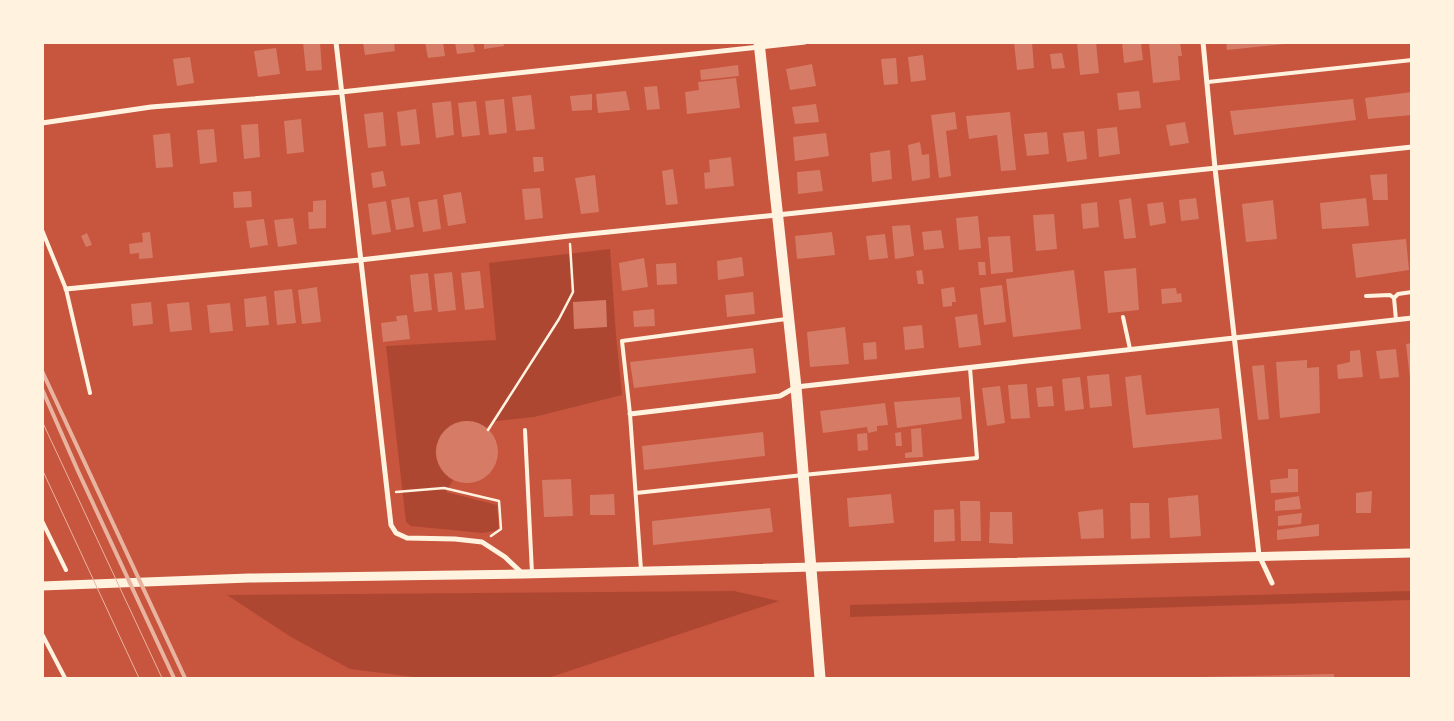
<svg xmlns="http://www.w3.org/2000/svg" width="1454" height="721" font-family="Literata,serif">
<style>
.green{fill:#ae4732}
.building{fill:#d67c66}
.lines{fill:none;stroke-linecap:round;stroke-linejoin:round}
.path{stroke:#fff3e0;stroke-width:2.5}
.service{stroke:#fff3e0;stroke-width:4}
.minor{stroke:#fff3e0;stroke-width:5}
.tertiary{stroke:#fff3e0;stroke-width:9}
.primary{stroke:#fff3e0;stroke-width:11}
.tram{stroke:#e9b49f;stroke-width:1}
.rail{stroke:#e9b49f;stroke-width:4}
</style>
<rect width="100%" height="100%" fill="#c8553d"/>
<path class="green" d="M610,249L616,335L622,395L534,417L497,421L485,428L465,421C434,431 424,459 453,480L446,492L497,505L499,530L482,533L411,526L406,522L386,346L496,340L489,263Z
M734,591L779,601L551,677L536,678H422L350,669L291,637L227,595Z
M1412,591L1411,600L850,617V605Z"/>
<path class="building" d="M303,42H320L322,70L306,71Z
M363,42H394L395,51L365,55Z
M425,42H443L445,56L428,58Z
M455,42H473L475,52L457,54Z
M484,42H503L504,46L484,49Z
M1014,42H1032L1034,68L1017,70Z
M1077,42H1096L1099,73L1080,75Z
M1122,42H1141L1143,60L1124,63Z
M1149,42H1180L1182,56H1178L1180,80L1153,83Z
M1226,42H1285V44L1227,50Z
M276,48L280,74L258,77L254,51Z
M1062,53L1065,68L1052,69L1050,54Z
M923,55L926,80L911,82L908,57Z
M190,57L194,83L177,86L173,59Z
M896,58L898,84L884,85L881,59Z
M812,64L816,86L790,90L786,69Z
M738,65L739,76L701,80L700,70Z
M736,78L740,108L687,114L685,92L699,90L698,82Z
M657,86L660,109L647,110L644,87Z
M626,91L630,110L598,113L596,94Z
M1139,91L1141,108L1119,110L1117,93Z
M1412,92V115L1368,119L1365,98Z
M592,94V110L572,111L570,96Z
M531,95L535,129L516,131L512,97Z
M504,99L507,133L489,135L485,101Z
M1353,99L1356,120L1234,135L1230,111Z
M451,101L454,135L436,138L432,103Z
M476,101L480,135L462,137L458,103Z
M816,104L819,122L795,124L792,107Z
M416,109L420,144L401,146L397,112Z
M383,112L386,146L368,148L364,114Z
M955,112L957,129L946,131L951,176L939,178L931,115Z
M1010,112L1016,170L1001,171L997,135L969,139L966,116Z
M301,119L304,152L287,154L284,121Z
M1185,122L1189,143L1170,146L1166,125Z
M258,124L260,157L244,159L241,125Z
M1117,127L1120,154L1099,157L1097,129Z
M214,129L217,162L200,164L197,130Z
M1084,131L1087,159L1067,162L1063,133Z
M1047,132L1049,154L1027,156L1024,134Z
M170,133L173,167L156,168L153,135Z
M826,133L829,156L795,161L793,137Z
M920,142L922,155L929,154L930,178L912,181L908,145Z
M890,150L892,179L872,182L870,153Z
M533,157H543L544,171L534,172Z
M731,157L734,186L705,189L704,173L710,172L709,160Z
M673,169L678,204L666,205L662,171Z
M820,170L823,191L798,194L797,172Z
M383,171L386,186L373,188L371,173Z
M1387,174L1388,200H1373L1370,175Z
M595,175L599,212L581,214L575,178Z
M540,188L543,218L525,220L522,189Z
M251,191L252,207L234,208L233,192Z
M461,192L466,223L448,226L443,195Z
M409,197L414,227L396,230L391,200Z
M1131,198L1136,238L1124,239L1119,200Z
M1196,198L1199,219L1181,221L1179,200Z
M1366,198L1369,226L1322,229L1320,203Z
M437,199L441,229L423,232L418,202Z
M326,200V228L309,229L308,212H313V201Z
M1273,200L1277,239L1246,242L1242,204Z
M386,201L391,232L372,235L368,204Z
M1097,202L1099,227L1083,229L1081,204Z
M1163,202L1166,223L1150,226L1147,204Z
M1054,214L1057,249L1036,251L1033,215Z
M978,216L981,248L959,250L956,218Z
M293,218L297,244L278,247L274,220Z
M264,219L268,245L250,248L246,221Z
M910,225L914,256L895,259L892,226Z
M941,230L944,248L924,250L922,232Z
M150,232L153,258L139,259V253L130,254L129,244L143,242L142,233Z
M832,232L835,255L797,259L795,236Z
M87,233L92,245L86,247L81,236Z
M885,234L888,258L869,260L866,236Z
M1010,236L1013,272L991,274L988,237Z
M1406,239L1409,270L1356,278L1352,244Z
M742,257L744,276L718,280L717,261Z
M644,258L648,287L622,291L619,263Z
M978,262H985L986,275H979Z
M676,263L677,284L657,285L656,264Z
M1136,268L1139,310L1108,313L1104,271Z
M922,270L924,284H918L916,271Z
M1074,270L1081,329L1013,337L1006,279Z
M480,271L484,308L465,310L461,273Z
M452,272L456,310L438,312L434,274Z
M428,273L432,310L414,312L410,275Z
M1002,285L1006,322L984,325L980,288Z
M317,287L321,322L302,324L298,290Z
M954,287L956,302H952V306L943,307L941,289Z
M1176,288L1177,294L1181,293L1182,302L1162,304L1161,289Z
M292,289L296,323L277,325L274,291Z
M753,292L755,314L727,317L725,295Z
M266,296L269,325L246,327L244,299Z
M606,300L607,327L574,329L573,302Z
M151,302L153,324L133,326L131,304Z
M189,302L192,330L170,332L167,304Z
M230,303L233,331L210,333L207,305Z
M654,309L655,326L634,327L633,311Z
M977,314L981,345L959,348L955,317Z
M407,315L410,339L383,342L381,323L397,321L396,316Z
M922,325L924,348L905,350L903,327Z
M845,327L849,364L810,367L807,332Z
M876,342L877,359L864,360L863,343Z
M1412,343V378H1410L1406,344Z
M753,348L756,373L634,388L630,362Z
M1396,349L1399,377L1380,379L1376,351Z
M1360,350L1363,377L1338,379L1337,365L1350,362V351Z
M1307,360V368L1319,367L1320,413L1280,418L1276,362Z
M1264,365L1269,419L1258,420L1252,366Z
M1109,374L1112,406L1090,408L1087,376Z
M1141,375L1146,415L1219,408L1222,439L1133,448L1125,377Z
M1080,377L1084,409L1065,411L1062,379Z
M1027,384L1030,418L1011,419L1008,385Z
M1000,386L1005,423L987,426L982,388Z
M1052,386L1054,406L1038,407L1036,388Z
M960,397L962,419L897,428L894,402Z
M885,403L888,425L877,426V431L868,433L867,427L823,433L820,411Z
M436 452a31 31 0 1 1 62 0a31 31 0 1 1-62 0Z
M921,428L923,457L905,458V453L912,452L911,429Z
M763,432L765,456L644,470L642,446Z
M901,432L902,446H896L895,433Z
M867,433L868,450L858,451L857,434Z
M1288,469H1298V492L1271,493L1270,480L1288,478Z
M571,479L573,516L544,517L542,480Z
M1372,491L1371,513H1356V493Z
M614,494L615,515H590V495Z
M891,494L894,523L849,527L847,498Z
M1198,495L1201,536L1170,538L1168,498Z
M1299,496L1301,509L1275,511V500Z
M960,501H980L981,541H961Z
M1130,503H1149L1150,538L1131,539Z
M770,508L773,532L653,545L652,521Z
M954,509L955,541L934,542V510Z
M1103,509L1104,538L1081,539L1078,512Z
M990,512H1012L1013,544L989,543Z
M1302,513L1301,524L1278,526V516Z
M1319,524V536L1277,540V530Z
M1334,674V678H1200V677Z"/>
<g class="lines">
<path class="path" d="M488,430L559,319L573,292L570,244
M396,492L444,488L499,501L501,529L491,536"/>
<path class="service" d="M1208,82L1412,60
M42,230L66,289L90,393
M1366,296L1390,295L1394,298L1396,320
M1394,298L1398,294L1412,292
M1123,317L1130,349
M525,430L532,573
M636,493L803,475L977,458L970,368
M42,521L66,570
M641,570L630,414L622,341L786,319
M42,634L65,678"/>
<path class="minor" d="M336,42L391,525L396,533L407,538L455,539L482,542L505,557L523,574
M1203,42L1215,168L1259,555L1272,583
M42,123L151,107L341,92L805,42
M66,289L360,260L569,236L777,215L1412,147
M630,414L780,396L796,387L1412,318"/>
<path class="tertiary" d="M42,586L249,578L523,574L1412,553"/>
<path class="primary" d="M759,42L796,387L820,678"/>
<path class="tram" d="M42,421L162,678
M42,469L139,678"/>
<path class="rail" d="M42,371L185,678
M42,389L78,471L174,678"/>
</g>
<rect width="1454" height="721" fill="none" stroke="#fff3e0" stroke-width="88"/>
</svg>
